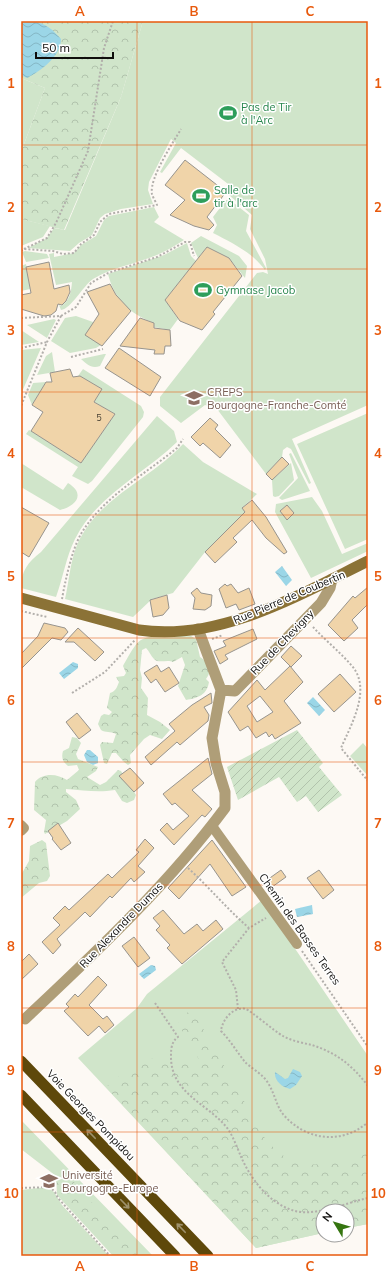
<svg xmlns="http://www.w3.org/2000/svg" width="389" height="1277" font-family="Mulish,sans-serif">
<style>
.green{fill:#d0e5ca}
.forest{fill:url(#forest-crowns)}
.garden{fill:url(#garden-furrows)}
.water{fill:url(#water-waves)}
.building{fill:#f0d4a9;stroke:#97948e;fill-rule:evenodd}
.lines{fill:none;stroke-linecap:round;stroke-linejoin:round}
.path{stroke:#b2afab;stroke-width:2;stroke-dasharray:2 2;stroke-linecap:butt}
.minor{stroke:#af9e78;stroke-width:10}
.tertiary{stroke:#af9e78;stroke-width:11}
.secondary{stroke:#8b7236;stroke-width:11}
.trunk{stroke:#5e480a;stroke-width:11}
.oneway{stroke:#9e916c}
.grid{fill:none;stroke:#e8590c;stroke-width:1;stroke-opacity:0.55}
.labels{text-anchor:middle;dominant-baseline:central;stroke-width:3;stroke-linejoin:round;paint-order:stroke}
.number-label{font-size:9px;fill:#474033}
.leisure-label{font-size:11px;fill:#27864d;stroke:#fff;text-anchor:start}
.education-label{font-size:11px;fill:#785e54;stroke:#fff;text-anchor:start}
.street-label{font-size:11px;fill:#0f0e0c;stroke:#fff}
.neatline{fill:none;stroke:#e8590c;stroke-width:1.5}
.grid-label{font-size:13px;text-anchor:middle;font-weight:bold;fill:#e8590c}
</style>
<defs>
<pattern id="forest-crowns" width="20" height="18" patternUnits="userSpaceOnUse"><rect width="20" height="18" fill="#d0e5ca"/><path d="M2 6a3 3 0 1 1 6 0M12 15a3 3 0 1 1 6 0" fill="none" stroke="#b1c3ac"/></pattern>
<pattern id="garden-furrows" width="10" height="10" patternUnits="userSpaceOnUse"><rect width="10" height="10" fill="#d0e5ca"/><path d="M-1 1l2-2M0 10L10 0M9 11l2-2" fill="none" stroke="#b1c3ac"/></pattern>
<pattern id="water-waves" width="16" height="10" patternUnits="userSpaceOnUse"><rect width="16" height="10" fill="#9bd6e7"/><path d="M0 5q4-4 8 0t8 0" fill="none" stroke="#84b6c5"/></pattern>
</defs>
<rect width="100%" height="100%" fill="#fdf9f4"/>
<path class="green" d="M143,21H368V405L292,439L311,483L309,484L291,449L287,447L283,450L282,457L266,474L217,409L205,405L181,423L160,406V397L257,273L263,272L268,274L265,259L250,229L252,215L229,195L236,190L181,148L162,173L160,172L176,143L171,139L149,182L148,190L153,204L121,209L105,214L100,218L92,235L79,243L70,251L28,248L47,238L54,228L65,230L121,97Z
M21,78L45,88L21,152Z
M226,200H230L249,215L246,231L266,268L265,270C252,252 232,243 213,233L217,225L213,217Z
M154,207L159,217L154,222L184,240C175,246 166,251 157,255C136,264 112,267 93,279C83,286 71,309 61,310L59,305L61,306C70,300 71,292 72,282L56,285L49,254L54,253V257L74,253L81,245L96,236L104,220L109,216Z
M21,219L50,226L43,237L21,246Z
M201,236L239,256L247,266L245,278L229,258L207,247L198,258L191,243Z
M187,243L191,256L196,261L165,300L178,319L170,330L154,327V323C130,314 114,299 108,274L164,255Z
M25,251L47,254L49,258L26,262L22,252Z
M26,264L30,289L21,291V266Z
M76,316L93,322L101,345L96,348L70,353L51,341L65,318Z
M54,319L56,320L47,338L27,325Z
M21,330L39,342L21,345Z
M41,348L21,394V350Z
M52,352L55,372L37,375L46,356Z
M104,354H106L100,366C91,369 87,364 81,359Z
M83,369L141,406L144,412L143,417L92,481L88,484L72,476L78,467L26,434L29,430L31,431L81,463L115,414L94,402L102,389L80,376H78Z
M46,382L32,405L28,395L33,383Z
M368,413V539L345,549L297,444Z
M157,416L174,431L177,442C143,475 97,495 75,539C66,557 63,578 56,597L21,588C21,571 28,562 41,552Z
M183,444L203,462L257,494L242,508L245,512L205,552L173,593L152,599L133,617L65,599C69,582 70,562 77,545C98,497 150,480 183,444Z
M291,453L310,491L282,500L279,498L298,478L289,454Z
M21,463L63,490L68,483C86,494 76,506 60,510L21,487Z
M291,463L294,480L279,496L275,497L273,496L272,480Z
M312,497L322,511L342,554L368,543V551L311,578L275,512L276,504Z
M363,743L368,749V776L350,756Z
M262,900L368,1056V1224L347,1228V1211H323V1233L256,1248L78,1058L137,1008L147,994Z
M21,1120L153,1256H113L57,1195L56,1176L21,1149Z
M47,1187L54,1192L62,1205L109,1256H21V1190Z"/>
<path class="forest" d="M21,21H143L121,97L64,230L21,219V152L45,88L21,78Z
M191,636L196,639L200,657C208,662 213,670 206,679L209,682C207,695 198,698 186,700L178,686L185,665L182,657L173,662C167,659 159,664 154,659C151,656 149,651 146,648L142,650L140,670L142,678L141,688L148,698L147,715L160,722L170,730L162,739L150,735L144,739L130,755L131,763L128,765L124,762L116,753H112L107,764L104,763L100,745L102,742L113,743L116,734C110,731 106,733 101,730L98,724L101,716L104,714L109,715L112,712L107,708L110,693C116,691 117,687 119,682L116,677L124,676L126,673L123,666C127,659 135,643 141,640C154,633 176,637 191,636Z
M72,737L77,738L81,743L76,754L78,759L98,767L96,771L87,777L100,785L106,782L118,770L121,771L136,795L134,800L127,803L122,801L115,790C97,793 84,790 66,789V792L76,800L80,809L67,821L45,834L44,832L46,820L34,810L35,782C43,772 58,774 67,780L79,770L77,765L68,766C63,762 61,758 63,751L69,748Z
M42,840L46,843L50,876L47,881L39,883L21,898V875L29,861L30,846Z
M186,1012L196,1016L266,1140C274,1148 282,1156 292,1161C311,1170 349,1160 368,1153V1224L347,1228V1211H323V1233L256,1248L106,1087L141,1058L200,1062C195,1049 180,1032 178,1019Z
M62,1172L66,1173L139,1256H119L60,1193L57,1185L56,1176Z"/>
<path class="garden" d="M297,730L323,763L319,767L342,795L318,812L306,796L297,802L279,777L238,800L227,767Z"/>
<path class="water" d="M21,21C41,21 48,24 61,39C61,56 41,71 27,78L21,75Z
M282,566L292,580L286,586L275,572Z
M73,662L78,664V668L64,679L59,673Z
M313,697L325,710L319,716L307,703Z
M87,750H90L98,757V763L93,765L87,762L84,755Z
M312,905L313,914L297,917L295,909Z
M151,965L155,966L156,970L144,979L139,974Z
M293,1069L300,1072L302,1076L296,1085L290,1089C282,1087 274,1081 275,1072L285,1079L288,1078Z"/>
<path class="building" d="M185,160L226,192L207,217L214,225L209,230L194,226L170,215L185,200L165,185Z
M207,247L229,258L242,276L213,312L215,314L202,330L180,321L165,300Z
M49,262L54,289L69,285L70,292L66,301L62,305L58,304L56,311L51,315L44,316L21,309V295L31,293L26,267Z
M110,284L116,295L131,311L102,346L85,335L99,314L87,292Z
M140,318L154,323V328L170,330L171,346H165L164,354H154L155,350L120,346Z
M119,348L161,377L150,396L105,368Z
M70,369L73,377L80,376L102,389L94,402L115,414L81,463L31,431L43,412L32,405L46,382H52L50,373Z
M210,418L218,425L215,429L231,445L220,458L203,443L200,446L191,437Z
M282,457L289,464L272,480L266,474Z
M252,500L266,517L287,552L284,554L266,538L252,520L233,538L237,542L215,563L205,552L245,512L242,508Z
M287,505L294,513L287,520L280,511Z
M21,507L49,523L29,557L21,552Z
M225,584L227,586L231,584L238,593L249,588L255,604L239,610L236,604L226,608L219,589Z
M368,587V604L352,620L358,628L344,641L328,625L353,596L355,598Z
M197,588L201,593L212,595L211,606L205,610L193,609L195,598L191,593Z
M167,595L169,608L163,615L153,617L150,600Z
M44,623L65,628L68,632L61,640L52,638L21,669V654L38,636Z
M78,628L104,652L95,661L74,642H65Z
M253,629L257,639L225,655L228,659L220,664L214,651L226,646L223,641Z
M291,646L302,656L291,667L281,657Z
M157,665L161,672L169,667L179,683L165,692L156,679L151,683L144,673Z
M290,666L303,682L284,701L301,723L275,739L272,734L269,737L266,732L256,738L248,726L240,731L228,712L257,680L265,690ZM260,696L273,712L257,722L247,706Z
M340,674L356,692L334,712L318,694Z
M211,693L212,703L204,707L209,715L208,721L180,745L177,742L151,765L145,757L175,731L169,724L192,705Z
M77,713L91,730L79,739L66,722Z
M208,758L212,774L192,790L212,809L205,817L202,815L174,845L160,830L167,823L173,830L189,816L175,803L172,805L163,794Z
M130,768L144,783L134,792L119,776Z
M58,823L71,843L61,850L52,839L53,838L48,831Z
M145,839L154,848L138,866L145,872L134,882L131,878L112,898L110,896L90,917L85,912L57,939L61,945L53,954L42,942L60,925L53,918L65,906L69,910L108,874L112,878L139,852L136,850Z
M212,840L246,887L232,896L210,864L179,899L168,888Z
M281,870L286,877L272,887L267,880Z
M319,870L334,890L323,899L307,878Z
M163,910L184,934L197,924L203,931L216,920L223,929L182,964L167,948L170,945L156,930L160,926L153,918Z
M134,937L150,958L138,967L122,946Z
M29,954L38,964L21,980V962Z
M98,976L107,985L89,1005L103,1019L107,1016L114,1025L105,1033L99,1026L88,1036L64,1011L69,1007L66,1004L75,994L78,997Z"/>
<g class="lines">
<path class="path" d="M24,249L47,238L56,223L88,151L104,48L113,21
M21,251L24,249L53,251L63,254L74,253L81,244L94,235L100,222L109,214L157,205C156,202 153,198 152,194C149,178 173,143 181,129
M61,316L76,307L91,283L108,273L157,257L185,242H190L194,256
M21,318L61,316L47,342L21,406
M21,348L47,342
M71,357L103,349
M21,439V448
M62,599C65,582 72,549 81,534C103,497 144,475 177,448L183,439
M21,611L47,617
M313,627C325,640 340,652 352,666C372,689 351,725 341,748L368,781
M212,639L223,635
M72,693L105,672L135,640
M188,868C210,888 227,909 249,928L266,918
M302,951L368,1047
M155,1003L178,1037C172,1041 171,1048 171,1055C170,1094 208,1103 228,1129C234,1138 238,1150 242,1159C252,1180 267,1200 289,1209C312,1219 344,1203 368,1198
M238,1009L236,990L222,962L249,928
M368,1086C353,1066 337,1053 312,1045C303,1043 292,1041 283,1036C274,1031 251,1011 246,1009C233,1006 222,1020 221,1031C230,1040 237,1052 245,1062C252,1069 263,1074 268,1083C274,1092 276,1104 282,1113C304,1140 341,1146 368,1122
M21,1188L50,1187L55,1192L58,1198L110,1256"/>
<path class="minor" d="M21,825L24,828L21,831
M212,826L297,944"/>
<path class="tertiary" d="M221,690L235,691L321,603L330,588L332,579
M25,1019C96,952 167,886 225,808V792L216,763L212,738L221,690L198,629"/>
<path class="secondary" d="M21,598L139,630C219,642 299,595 368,561"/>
<path class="trunk" d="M21,1061L208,1256
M21,1095L175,1256"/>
</g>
<defs><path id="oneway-shaft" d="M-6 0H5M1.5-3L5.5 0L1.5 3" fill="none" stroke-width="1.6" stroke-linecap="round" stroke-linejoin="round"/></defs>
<g class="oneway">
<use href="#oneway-shaft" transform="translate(91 1134) rotate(-134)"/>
<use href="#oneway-shaft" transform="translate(125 1204) rotate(46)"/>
<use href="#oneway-shaft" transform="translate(181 1228) rotate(-134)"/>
</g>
<path class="grid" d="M137,21V1256M252,21V1256M21,145H368M21,269H368M21,392H368M21,515H368M21,638H368M21,762H368M21,885H368M21,1008H368M21,1132H368"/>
<defs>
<g id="stadium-bare" transform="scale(1.38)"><path d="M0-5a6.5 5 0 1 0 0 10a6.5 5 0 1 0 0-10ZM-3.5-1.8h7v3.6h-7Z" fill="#2e9e5b" stroke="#fff" stroke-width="2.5" paint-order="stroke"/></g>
<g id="university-bare" transform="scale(1.38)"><path d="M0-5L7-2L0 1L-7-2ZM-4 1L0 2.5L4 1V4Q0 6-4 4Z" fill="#8d6e63" stroke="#fff" stroke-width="2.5" paint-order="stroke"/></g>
</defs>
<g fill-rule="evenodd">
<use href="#stadium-bare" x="228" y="113"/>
<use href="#stadium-bare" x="201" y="196"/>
<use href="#stadium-bare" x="203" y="290"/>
<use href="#university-bare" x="194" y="398"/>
<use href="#university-bare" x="49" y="1181"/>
</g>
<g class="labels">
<g class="number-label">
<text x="99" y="417">5</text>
</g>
<g class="leisure-label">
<text x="241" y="107">Pas de Tir<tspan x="241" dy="13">à l'Arc</tspan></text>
<text x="214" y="190">Salle de<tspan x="214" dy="13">tir à l'arc</tspan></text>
<text x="216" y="290">Gymnase Jacob</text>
</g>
<g class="education-label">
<text x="207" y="392">CREPS<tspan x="207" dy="13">Bourgogne-Franche-Comté</tspan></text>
<text x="62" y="1175">Université<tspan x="62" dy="13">Bourgogne-Europe</tspan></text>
</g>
<g class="street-label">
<text transform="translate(289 597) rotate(-23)">Rue Pierre de Coubertin</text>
<text transform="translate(282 642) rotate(-46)">Rue de Chevigny</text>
<text transform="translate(121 925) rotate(-46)">Rue Alexandre Dumas</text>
<text transform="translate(300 929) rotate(55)">Chemin des Basses Terres</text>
<text transform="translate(91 1115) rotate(46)">Voie Georges Pompidou</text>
</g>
</g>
<rect width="389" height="1277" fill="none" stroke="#ffffff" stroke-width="44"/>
<g transform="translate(335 1223) rotate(308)"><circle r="19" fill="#ffffff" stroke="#9f9f9e"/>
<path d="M0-3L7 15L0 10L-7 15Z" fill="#357510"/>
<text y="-6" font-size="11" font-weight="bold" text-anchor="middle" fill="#0f0e0c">N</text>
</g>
<path d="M36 52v6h77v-6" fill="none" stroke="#0f0e0c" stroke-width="2"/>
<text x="42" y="52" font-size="12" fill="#0f0e0c" stroke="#ffffff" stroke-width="3" paint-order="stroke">50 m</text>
<rect x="22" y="22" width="345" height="1233" class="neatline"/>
<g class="grid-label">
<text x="80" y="16">A</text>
<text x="194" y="16">B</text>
<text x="310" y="16">C</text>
<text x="11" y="88">1</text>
<text x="378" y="88">1</text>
<text x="11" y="212">2</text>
<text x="378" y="212">2</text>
<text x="11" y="335">3</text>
<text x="378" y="335">3</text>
<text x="11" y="458">4</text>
<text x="378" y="458">4</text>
<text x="11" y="581">5</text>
<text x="378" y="581">5</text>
<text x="11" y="705">6</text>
<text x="378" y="705">6</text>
<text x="11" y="828">7</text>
<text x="378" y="828">7</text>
<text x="11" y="951">8</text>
<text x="378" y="951">8</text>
<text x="11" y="1075">9</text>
<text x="378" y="1075">9</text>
<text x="11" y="1198">10</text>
<text x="378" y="1198">10</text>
<text x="80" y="1271">A</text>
<text x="194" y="1271">B</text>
<text x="310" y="1271">C</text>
</g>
</svg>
